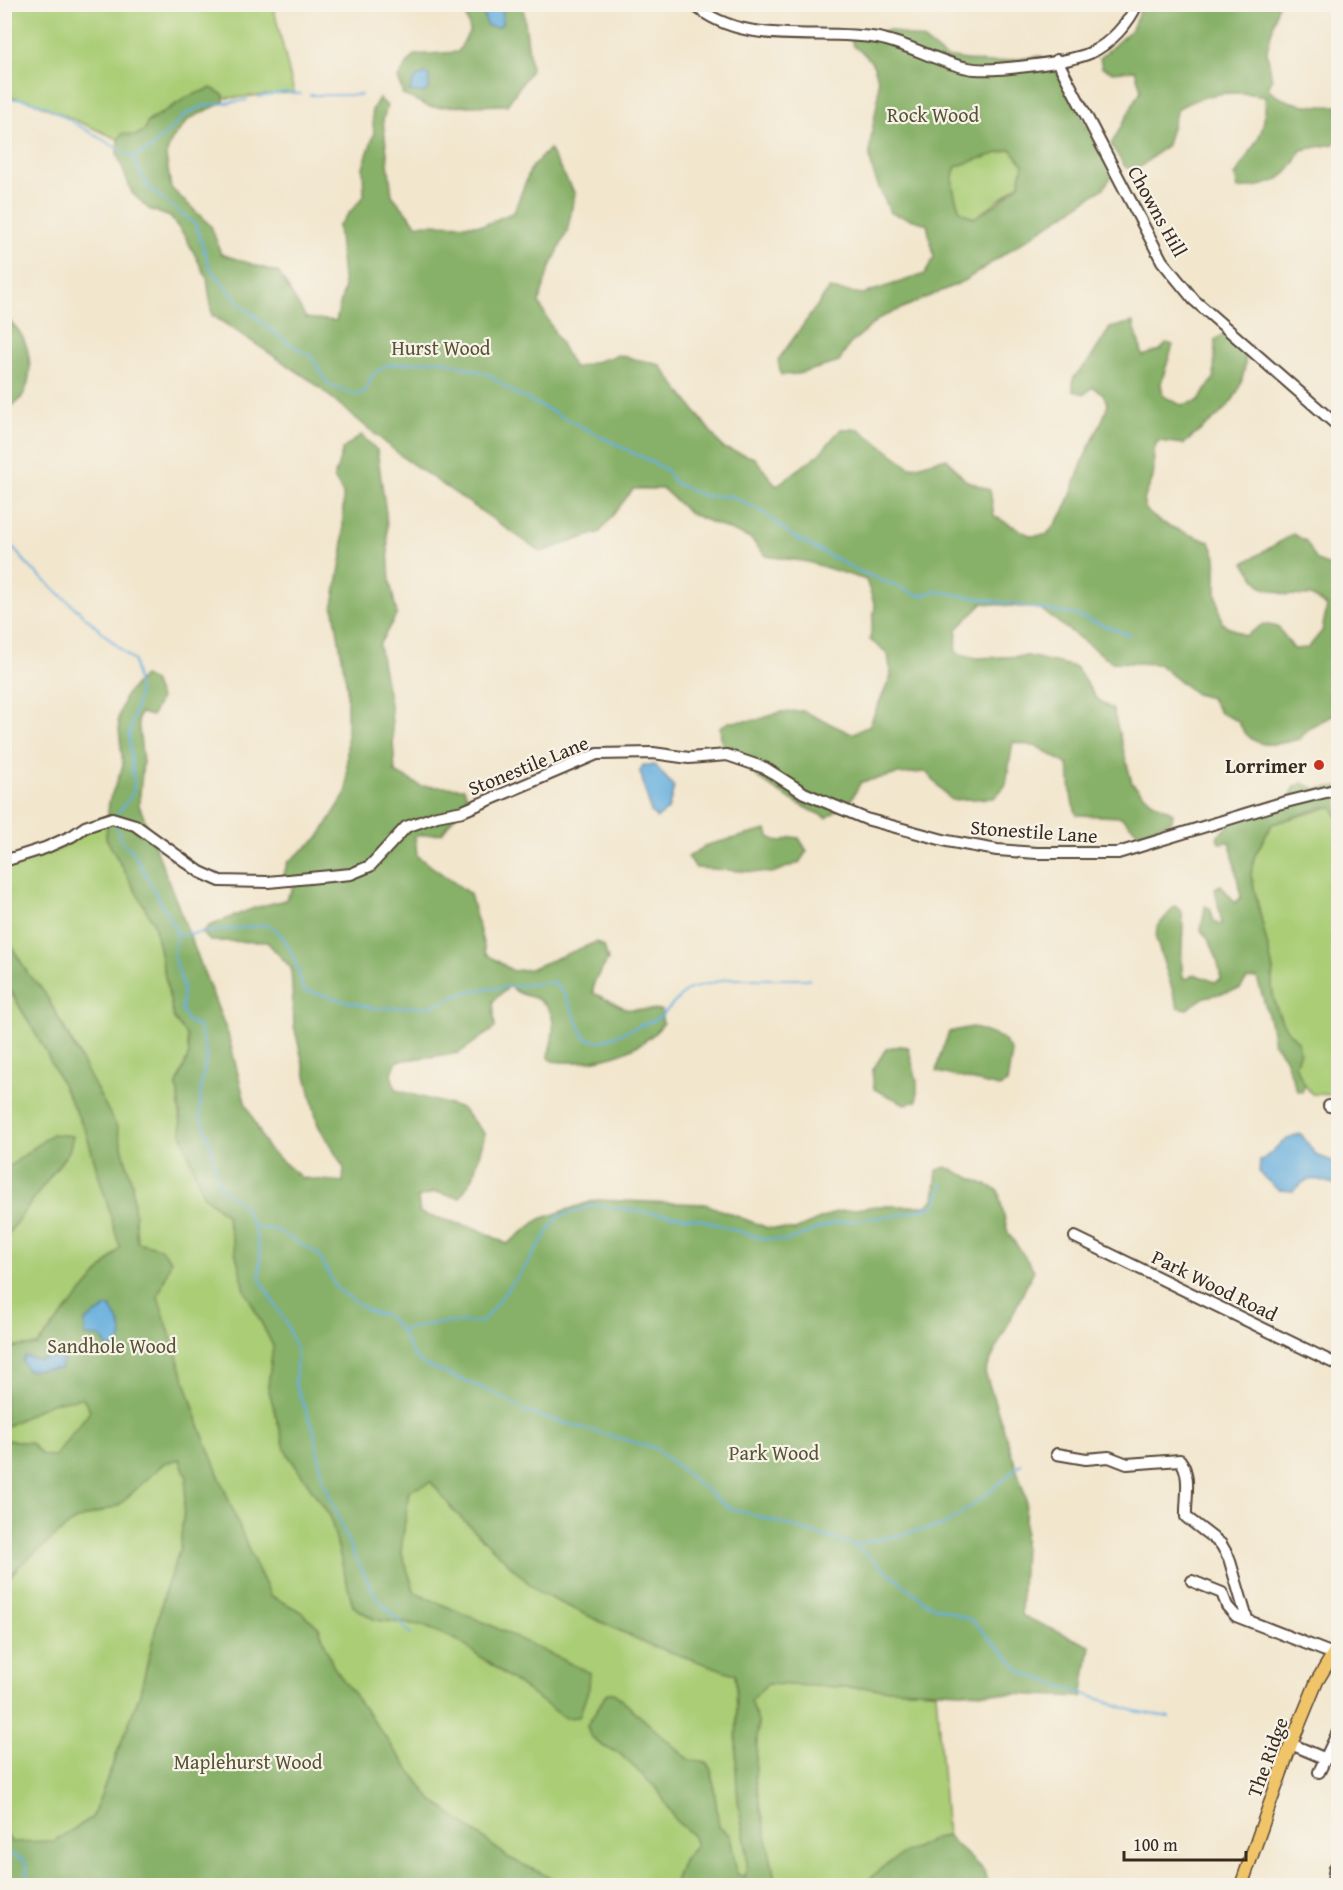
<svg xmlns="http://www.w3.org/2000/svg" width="1343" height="1890" font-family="'Gentium Book Plus',serif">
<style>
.green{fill:#aacd76;stroke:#727c4a;stroke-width:1.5}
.forest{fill:#87b067;stroke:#616d42;stroke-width:1.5;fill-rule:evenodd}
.water{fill:#66afde;stroke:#506c7e;stroke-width:1.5}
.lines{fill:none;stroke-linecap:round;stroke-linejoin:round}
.stream{stroke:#66afde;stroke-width:2}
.minor-casing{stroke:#564638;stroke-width:14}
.major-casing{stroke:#564638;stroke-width:15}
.minor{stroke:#fff;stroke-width:10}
.major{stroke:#f0c469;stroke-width:12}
.poi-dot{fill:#c8321e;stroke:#f7f3e8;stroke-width:2}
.labels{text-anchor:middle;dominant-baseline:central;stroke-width:4.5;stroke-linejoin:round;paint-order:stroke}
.park-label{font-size:20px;fill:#575334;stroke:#f7f3e8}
.street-label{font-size:20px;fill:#3b2a1e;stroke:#f7f3e8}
.poi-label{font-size:20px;font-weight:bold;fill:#3b2a1e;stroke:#f7f3e8;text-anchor:end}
</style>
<rect width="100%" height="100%" fill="#f7f3e8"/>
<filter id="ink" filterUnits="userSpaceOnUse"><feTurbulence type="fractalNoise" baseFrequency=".0167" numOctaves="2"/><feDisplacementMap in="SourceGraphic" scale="12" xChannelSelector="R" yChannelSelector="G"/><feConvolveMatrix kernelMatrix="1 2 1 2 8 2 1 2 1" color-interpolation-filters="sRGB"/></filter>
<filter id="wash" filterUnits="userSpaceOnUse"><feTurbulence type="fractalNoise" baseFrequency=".008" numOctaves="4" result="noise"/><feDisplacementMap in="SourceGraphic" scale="24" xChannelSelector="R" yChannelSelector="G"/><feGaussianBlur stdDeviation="1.35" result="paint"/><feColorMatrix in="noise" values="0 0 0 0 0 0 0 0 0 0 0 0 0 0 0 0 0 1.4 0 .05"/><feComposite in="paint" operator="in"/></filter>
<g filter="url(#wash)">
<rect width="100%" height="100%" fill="#f2e6cd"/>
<path class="green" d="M5,4L273,5L294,93C270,93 248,98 224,98V95L187,97L147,122L145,130L135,136L123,134L118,139L29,100L5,97Z
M1011,149L1024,164L1019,184L974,219L960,211C955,197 948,179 956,166Z
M1338,805V1095L1312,1094L1304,1084L1295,1065L1300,1052C1283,1028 1268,999 1273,970L1251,875L1254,857L1272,824Z
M107,824L106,838L154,924L174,1019L187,1036L189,1054L177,1084L182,1135L203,1195L226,1215L245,1290L273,1346L268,1387L286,1452L330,1516L353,1606L375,1620L421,1625L457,1640L565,1718L590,1673L490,1625L415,1593L401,1551L409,1490L431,1482L454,1511L538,1592L650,1645L735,1674C740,1716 733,1757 738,1799C741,1826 750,1851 746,1877L737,1875L730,1836L719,1827L712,1772L707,1763L689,1760L614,1693H607L587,1726L590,1735L602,1746L619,1753L659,1790L676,1821L692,1834L696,1846L683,1860L674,1885H566L509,1858L430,1798L333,1666L319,1628L302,1612L271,1596L249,1551L201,1431L158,1297L171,1261L160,1248L137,1242L132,1184L79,1054L43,990L28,974L5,933L4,868L62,848L94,827Z
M4,981L44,1048L86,1132L121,1248L37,1345L5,1348V1238L69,1151L52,1134L5,1170Z
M83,1397L90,1411L54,1457L5,1446V1427L51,1403Z
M180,1459L187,1478L180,1549L165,1591L139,1697L92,1818L54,1841L11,1843L5,1832V1583L19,1566L74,1521L119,1505L164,1463Z
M767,1684L936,1691L947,1836L932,1838L867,1882V1885H776L755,1780L758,1722L750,1701Z"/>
<path class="forest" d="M463,5H523L531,70L507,105L430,107L403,95L398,77L414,55L458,52L470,30Z
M1142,5H1278L1267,51L1272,80L1268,89C1286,106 1315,107 1338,106V134L1334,144L1301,150C1288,182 1269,186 1238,189L1235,176C1254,143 1267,137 1265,96C1231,90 1207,92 1177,109L1167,145L1140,167L1126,168L1111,145L1141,90L1135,70L1113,72L1102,68L1100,58L1132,29Z
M889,30L924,40L945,57L989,63L1041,56L1054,68L1113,173L1104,188L964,281L880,318L849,345L839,362L798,374L781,375L778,360L829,289L863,294L925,274L934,257L927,224L890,213C884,197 871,174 870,156C868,116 899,72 853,46L851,38ZM1011,149L1023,164L1019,184L997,204L974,218L960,211C955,197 948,179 957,166Z
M211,88L224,95V102L189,119L171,141L166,156L171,188L211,226L221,254L279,273L306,318L336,321L344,289L338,226L364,196L363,167L374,134L372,110L379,98L387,106L383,120L392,195L416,224L484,225L514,212L531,168L549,149L575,194L567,232L548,272L539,303L574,368L618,355L660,365L723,448L755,458L776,486L819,454L841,429H859L910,467C925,466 933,458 947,459L965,480L990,490L994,516L1031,536L1046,535C1071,510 1072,486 1085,456C1093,438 1103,423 1108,404L1103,394L1093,387L1085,394L1073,391V378L1089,361L1110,328L1133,322L1143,356L1160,350L1167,343L1173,345L1161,383L1163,396L1181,405L1198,401L1214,378L1215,340L1227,332L1246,350C1245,404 1221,412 1184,444L1158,441C1150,452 1156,464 1153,477C1151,485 1144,495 1144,503C1144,521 1195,536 1210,542L1216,557V593L1222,623L1245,636L1263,624L1278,627L1294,649L1308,648L1322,631L1327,606L1311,596L1287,595L1262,587L1244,563L1293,534L1306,541L1317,561L1338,569V713L1310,727L1300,739C1271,746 1252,751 1238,721L1220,713L1211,698L1196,694L1158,664L1112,662L1040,609L983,603L957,629L956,653L976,658L1028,656L1076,667L1096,698L1113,710L1132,783L1151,801L1173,813L1172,821L1139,833L1121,817L1077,815L1072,801L1068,765L1038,747L1013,742L1006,785L994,798L951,800L926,772L899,774L861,782L851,800L827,818C785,799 756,778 722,748L720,727L729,722L757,720L781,712L803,711L852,734L869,726L891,676L888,654L870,640L875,606L866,580L808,562L766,556L751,539L689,513L663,489H633L600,532L541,552L405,459L310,380L212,315L207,278L185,236L170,217L149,209L132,193L117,154L118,139L123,133L135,136L145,130L147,123L187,97Z
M5,319C31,332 39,380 17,403C14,405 8,407 5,409Z
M361,435L377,450L386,513L390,582L397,614L379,645L391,710L395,772L421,786L464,788L468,799L442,833L415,836L417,856L470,894L486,954L513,971L530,969L596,942L604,946L608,960L594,982L593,993L627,1009L661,1010L663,1024C638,1055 591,1066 552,1061L548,1056C554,1035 560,1009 535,998C525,995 517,994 510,986L493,1001L495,1028L459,1053L397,1061L391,1075L396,1090L461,1108L485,1134L473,1177L460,1198L435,1192L418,1198L420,1213L478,1229L507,1244L540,1219L596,1200L705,1204L768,1228L795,1230L836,1212L875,1206H927L934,1199L937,1170L946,1167L998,1190L1008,1233L1034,1270L985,1372L1026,1498L1021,1615L1090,1646L1082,1697L767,1684L751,1701L758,1722L755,1780L776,1885H674L683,1860L696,1846L692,1834L676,1821L658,1790L619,1753L602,1746L590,1735L587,1726L607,1693H614L689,1760L707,1763L712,1772L719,1827L730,1836L737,1874L745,1877C751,1851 741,1826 738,1799C733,1757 740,1716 735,1674L650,1645L538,1592L454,1511L431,1482L409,1491L401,1551L415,1593L490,1625L590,1673L589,1688L579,1717L565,1718L457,1640L421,1625L375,1620L353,1606L330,1516L286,1452L268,1387L273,1346L245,1290L226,1215L203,1195L182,1135L177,1084L189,1054L187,1036L174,1019L154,924L106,838L109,801L123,766L118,719L125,696L143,676L153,681L160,699L152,716L140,713L138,720L143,762L139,805L228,1034L245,1102L268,1149L302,1178L343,1182L344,1168L318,1125L294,1026L291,968L267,942L210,941L202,932L209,926L254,908L285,900L293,889L284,875L287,863L319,837L347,792V687L333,605L343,551V494L334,478L343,449Z
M1302,783L1316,789L1338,786V819L1333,808L1324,807L1272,824L1254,857L1251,875L1273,970C1269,995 1278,1025 1298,1041L1300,1052L1295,1065L1305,1085L1302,1092L1297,1091L1285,1058L1273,1042L1271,1025L1257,978L1247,979L1240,989L1205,997L1187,1009L1178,1007L1156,939L1157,927L1175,906L1182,912C1185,934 1179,954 1183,977L1187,979L1194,974L1215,982L1221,979C1218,960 1214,945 1201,930L1205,906L1210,908L1214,921L1220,925L1222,924L1215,888L1221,885L1235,903L1241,897L1230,842L1219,843L1217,837L1248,808L1289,799L1295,787Z
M767,830L769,837L780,842L792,837L799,838L807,851L799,863L772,873L696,868L688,857L707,845Z
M4,933L28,974L43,990L117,1127L132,1184L137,1242L160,1248L171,1261L158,1297L201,1431L249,1551L271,1596L302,1612L319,1628L333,1666L430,1798L509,1858L566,1885H5V1832L11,1842L54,1841L92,1818L139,1697L165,1591L180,1549L187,1478L180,1459L164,1463L119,1505L74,1521L19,1566L5,1583V1446L8,1440L31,1443L41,1454L54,1457L90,1411L83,1398L51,1403L5,1427V1348L37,1345L120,1248L86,1132L44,1048L5,981Z
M972,1027L1002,1038L1012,1052L1007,1083L999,1087L937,1072C937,1058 945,1045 949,1032Z
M900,1046L908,1047L917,1081V1101L905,1104L874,1089L872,1071L886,1049Z
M52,1134L73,1136L69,1151L5,1238V1170Z
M947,1836L984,1871L988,1885H867C873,1867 928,1839 947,1836Z"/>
<path class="water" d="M468,5H503L502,24L498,27L487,26L482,9Z
M424,74L429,75V88L424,93L409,91L415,78Z
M643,765H655L674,787L668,810L657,818L651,812L640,771Z
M1301,1134L1316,1155L1338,1163V1186C1319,1179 1308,1174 1293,1191L1278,1190L1259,1173L1260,1161C1275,1152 1283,1136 1301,1134Z
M107,1307H111C119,1323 128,1332 116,1348H108L101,1337L85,1336V1321Z
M25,1356L40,1360L49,1357L64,1359L60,1369L27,1370L22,1361Z"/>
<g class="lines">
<path class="stream" d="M310,95H361
M259,97L284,92L301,94
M4,99H22L44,105L132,157L149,188L196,225L210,268L242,306L288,343L311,356L329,385L357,395L366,391L373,374L387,365L440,360L487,374L513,392L665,469L675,483L704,496H731L763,512L792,536L861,572L921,596L935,591L1076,615L1129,635
M133,157L150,149L186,114L203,106L247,100
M4,538L30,567L134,661L139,693L129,736L134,786L132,795L118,813
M117,827L122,842L134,853L177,932L174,957L183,986L182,1011L188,1021L199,1027L207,1056L201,1086L200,1115L209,1139L219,1186L242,1204L254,1227L260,1252V1279L287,1325L297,1352L295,1384L314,1430L323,1479L352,1551L376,1597L411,1634
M180,935L267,925C289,933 298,968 303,990L373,1008L429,1007L470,991L553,982L565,995L585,1038L600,1042L659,1018L687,990L726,979H809
M254,1227L276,1230L318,1254L336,1288L368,1311L388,1316L400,1330L414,1356L425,1365L495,1393L526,1412L655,1448L727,1507L854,1545L927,1603L973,1621L1023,1673L1134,1711L1169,1717
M400,1330L437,1323L482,1322L523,1270L558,1217L594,1205L699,1219L760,1238L786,1241L833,1223L899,1215L934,1206L943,1184
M854,1545L945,1525L985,1496L1022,1463
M4,1851L25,1861L31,1886"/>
</g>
</g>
<g filter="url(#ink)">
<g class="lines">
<g class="minor-casing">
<path id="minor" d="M693,4C743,48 817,28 878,38C910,44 937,62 968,68C990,73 1070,62 1090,53C1110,44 1129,23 1137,4
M1057,60L1162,261L1194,300L1338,426
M4,861L45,848L72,836L85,827L112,818L135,825L200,872L220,881L268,882L351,874L370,866L406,827L437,816L463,811L597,754L653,753L689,758L727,755L765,768L804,793L866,819L947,841L997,850L1037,853H1118L1278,804L1338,789
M1329,1106L1338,1107
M1075,1237L1338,1365
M1057,1454L1086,1459L1109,1457L1127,1464L1180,1460C1192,1475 1185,1500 1186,1517L1221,1544L1229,1558L1247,1619
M1192,1581L1222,1593L1227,1606L1236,1616L1333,1654
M1291,1744L1326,1759
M1319,1772L1338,1732
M1332,1886L1335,1868"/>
</g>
<g class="major-casing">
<path id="major" d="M1241,1886L1291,1744L1317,1681L1338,1646"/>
</g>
<use href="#minor" class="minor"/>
<use href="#major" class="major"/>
</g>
</g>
<circle class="poi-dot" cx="1319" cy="765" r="6"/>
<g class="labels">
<g class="park-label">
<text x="933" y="114">Rock Wood</text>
<text x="441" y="347">Hurst Wood</text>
<text x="112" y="1345">Sandhole Wood</text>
<text x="774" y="1452">Park Wood</text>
<text x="248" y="1761">Maplehurst Wood</text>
</g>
<g class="street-label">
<text transform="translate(1158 211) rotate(61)">Chowns Hill</text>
<text transform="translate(528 765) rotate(-22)">Stonestile Lane</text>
<text transform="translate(1034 831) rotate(4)">Stonestile Lane</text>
<text transform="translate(1215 1285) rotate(26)">Park Wood Road</text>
<text transform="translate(1267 1757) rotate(-70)">The Ridge</text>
</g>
<g class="poi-label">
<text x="1307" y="765">Lorrimer</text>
</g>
</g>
<rect width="1343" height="1890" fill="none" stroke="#f7f3e8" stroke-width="24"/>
<path d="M1124 1851v9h122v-9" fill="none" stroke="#3b2a1e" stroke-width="3"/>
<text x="1133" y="1851" font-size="18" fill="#3b2a1e" stroke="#f7f3e8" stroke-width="4.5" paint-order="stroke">100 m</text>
</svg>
